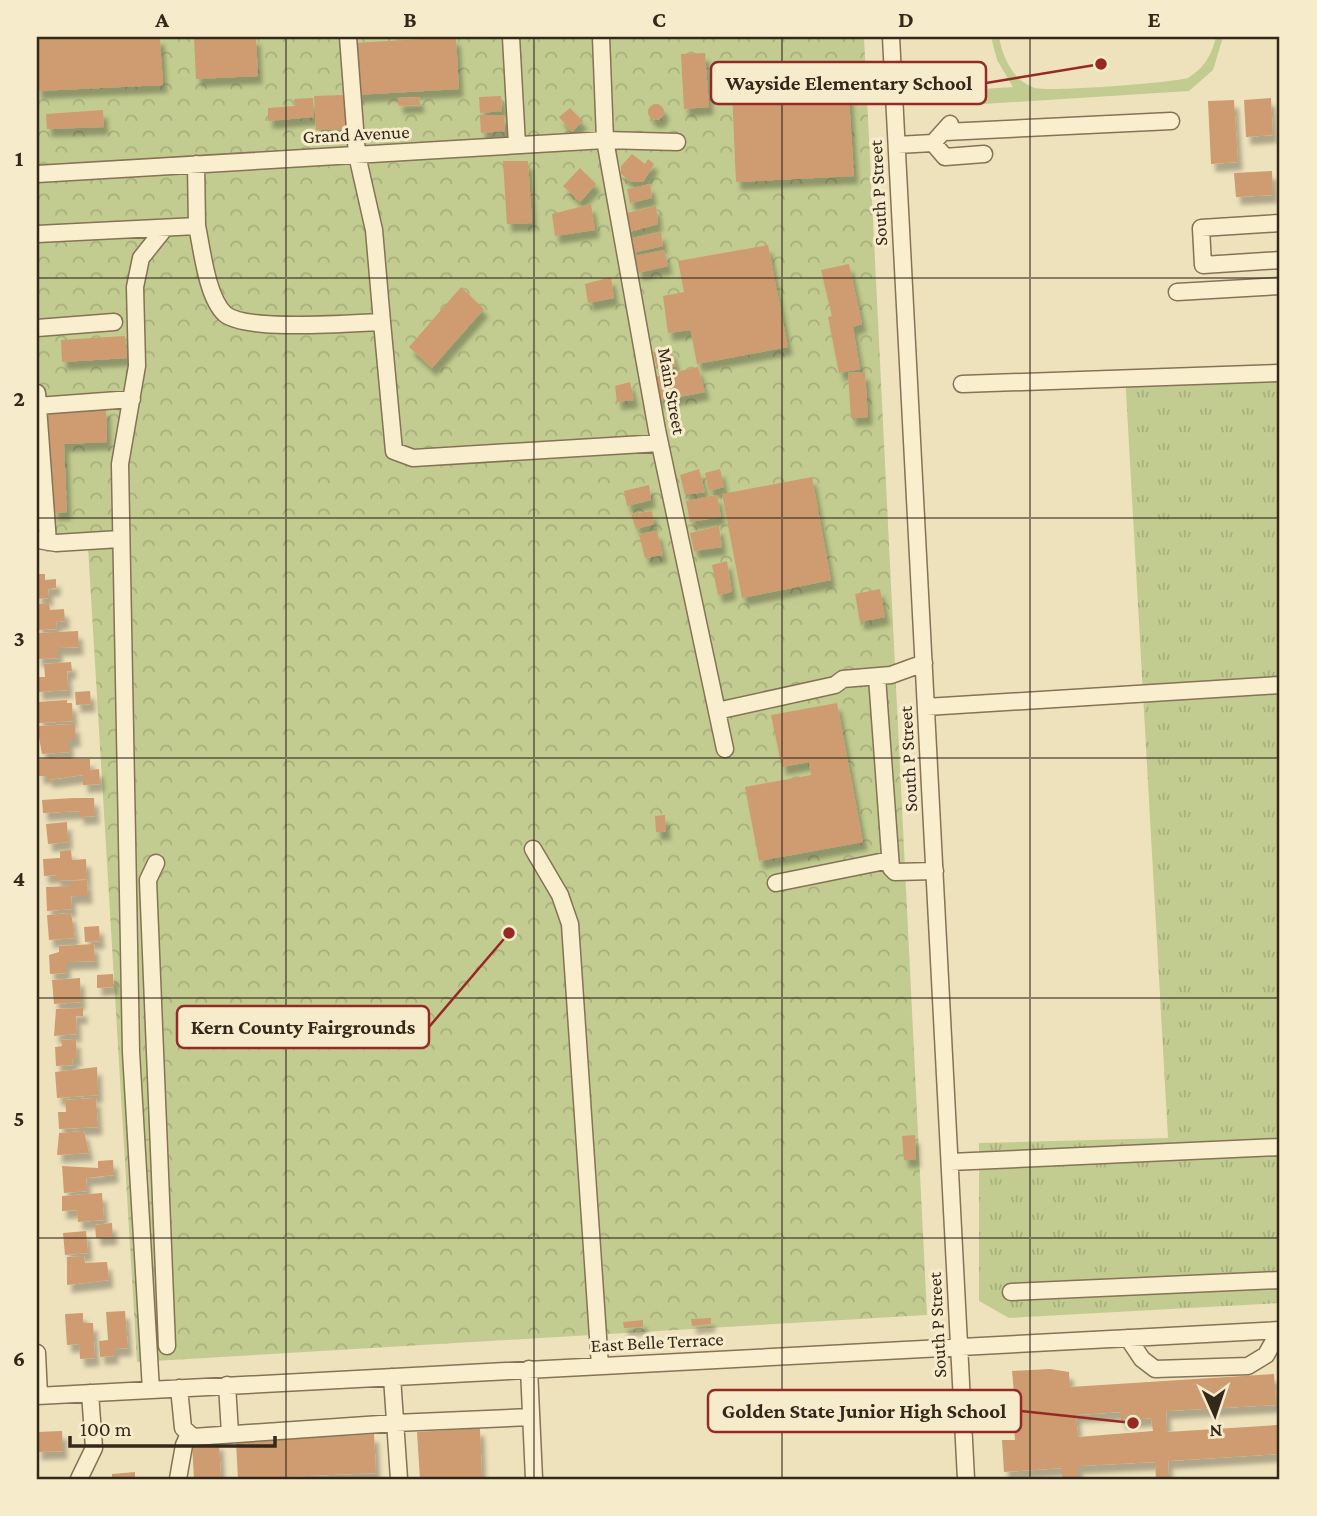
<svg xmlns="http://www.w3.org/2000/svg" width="1317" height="1516" font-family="'Crimson Pro',serif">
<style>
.grass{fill:url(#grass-tufts)}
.park{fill:url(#park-crowns)}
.garden{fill:#c2cc90}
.building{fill:#ce9c70;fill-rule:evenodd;filter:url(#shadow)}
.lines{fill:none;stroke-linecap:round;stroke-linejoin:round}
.minor-casing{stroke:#867255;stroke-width:19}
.minor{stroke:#f9efcf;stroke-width:16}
.grid{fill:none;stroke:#34281b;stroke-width:2;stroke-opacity:0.55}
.labels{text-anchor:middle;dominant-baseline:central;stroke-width:6;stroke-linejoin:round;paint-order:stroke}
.street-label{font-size:19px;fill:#34281b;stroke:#f6eccb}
.leader{fill:none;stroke:#962924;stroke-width:2.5}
.callout-dot{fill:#962924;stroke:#f6eccb;stroke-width:2.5}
.callout{fill:#f6eccb;stroke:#962924;stroke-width:2.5}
.callout-label{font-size:21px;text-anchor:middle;font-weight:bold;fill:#34281b}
.neatline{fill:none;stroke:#34281b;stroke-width:2.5}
.grid-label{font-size:23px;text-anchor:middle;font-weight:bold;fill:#34281b}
</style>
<defs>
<pattern id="grass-tufts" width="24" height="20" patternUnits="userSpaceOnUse" patternTransform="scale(1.75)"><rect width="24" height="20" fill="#c2cc90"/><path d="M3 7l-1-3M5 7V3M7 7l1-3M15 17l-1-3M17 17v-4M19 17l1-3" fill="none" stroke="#a7af7c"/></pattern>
<pattern id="park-crowns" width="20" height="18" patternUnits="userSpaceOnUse" patternTransform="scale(1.75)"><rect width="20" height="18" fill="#c2cc90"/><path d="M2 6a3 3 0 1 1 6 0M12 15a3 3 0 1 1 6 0" fill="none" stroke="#a7af7c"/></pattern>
<filter id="shadow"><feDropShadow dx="4.5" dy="8" stdDeviation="2" flood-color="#0004"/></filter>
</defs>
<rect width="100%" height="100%" fill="#eee2bc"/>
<path class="grass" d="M1280,368V1303L1009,1318L979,1301V1143L1168,1138L1125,374Z"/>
<path class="park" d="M37,37H864L927,1315L137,1362L88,547L37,550Z"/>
<path class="garden" d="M991,37H999C1003,58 1013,81 1035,88C1051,92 1169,83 1188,78C1205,67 1211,56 1216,37H1223L1213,70L1189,91L968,105L967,90L1013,87L997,60Z"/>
<path class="building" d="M57,37H160L163,85L37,91V38Z
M194,37H256L258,76L196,79Z
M456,37L459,89L355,95L353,43Z
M705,53L709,107L684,109L681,54Z
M848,83L854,176L736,182L732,90Z
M345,95L347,129L316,130L314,96Z
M501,96L502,111L480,113L479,97Z
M419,97L420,105L399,106L398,98Z
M313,98L314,117L268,121V108L295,106L294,99Z
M1271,98L1273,135L1246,137L1244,100Z
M1234,100L1238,162L1211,164L1208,101Z
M648 112a8 8 0 1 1 16 0a8 8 0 1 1-16 0Z
M570,108L583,121L572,132L559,117Z
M103,110L104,127L47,129L46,114Z
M480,115H504L505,131L481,133Z
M632,154L645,164L648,159L654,164L643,182H631L621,174V166Z
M503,161H528L532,223L507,224Z
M580,168L596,184L580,202L563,186Z
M1272,171L1273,195L1236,197L1234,173Z
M650,184L652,198L630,203L627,189Z
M591,204L595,230L555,236L552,214Z
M656,206L658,224L626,233L623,214Z
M661,232L663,246L632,253L628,239Z
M768,245L788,347L697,364L686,306L690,330L668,333L663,296L684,292L678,261Z
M664,250L668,266L638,273L634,256Z
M849,264L862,324L853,327L860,369L839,373L828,317L832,316L821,270Z
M611,277L614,298L588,303L585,284Z
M461,287L484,309L432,368L409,347Z
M125,336L127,358L62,362L61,340Z
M671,350L676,366L657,369L653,352Z
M698,367L705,392L658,401L654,377Z
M865,372L868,417L851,418L848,373Z
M630,382L634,400L617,402L615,386Z
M106,408L107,442L64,444L67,512L53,513L48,411Z
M699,469L705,492L685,495L680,475Z
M720,469L724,487L709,491L705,473Z
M812,477L831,580L742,598L722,494Z
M649,485L651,500L627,506L624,491Z
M717,495L721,517L690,522L686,501Z
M652,511L654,524L636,529L631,514Z
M719,526L722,547L694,551L690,533Z
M657,531L663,555L645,558L639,534Z
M727,561L732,592L718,595L712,565Z
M37,574H45V580L56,579V588L48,589L49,598L37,599Z
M880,589L885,617L860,622L855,594Z
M49,603L50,610L64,609L65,621L56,622L57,629L37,630V604Z
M78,631L79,647L58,648V658L37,659V633Z
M71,662L72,671H67L68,690L38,692L37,677H45L44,664Z
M90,691L91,704L76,705L75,692Z
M67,700V703H72L73,721L39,723L37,702Z
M837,703L863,842L759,861L745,787L811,775L809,762L782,767L771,715Z
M75,724L76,739H69V752L42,754L37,726Z
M71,757V759H90V770L99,769L100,784L83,785V775L48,780V776H39L38,759Z
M73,798H94L95,816L79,817V811L43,813L42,800Z
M665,815L666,832H656L655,816Z
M67,822L68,842L48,844L46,824Z
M71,850L72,860L86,859L87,879L56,881V875L44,876L43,859L60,858V851Z
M87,880L88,896H71L72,909L47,911L46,887L71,886V881Z
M71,913L75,938L49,940L47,915Z
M99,926L100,941L85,942L84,927Z
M94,944L95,961L66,962V973L50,974L49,955L59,952V946Z
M113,974L114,987L97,988V975Z
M80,978L81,1002L54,1004L52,980Z
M83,1008V1016H76L77,1034L54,1036L56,1009Z
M76,1039L77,1059H72L73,1065L56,1066L55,1047L62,1046L61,1040Z
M97,1067L98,1095L57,1098L55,1072Z
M96,1098L98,1127L59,1129L58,1112H66L65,1100Z
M84,1131L89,1153L57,1155L59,1133Z
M915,1135L916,1159L904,1160L902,1136Z
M113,1160L114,1175L86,1178L87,1191L64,1193L62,1166L98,1168V1161Z
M102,1193L104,1220L78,1222L77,1210L62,1211V1196Z
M112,1223L113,1237L96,1238L95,1225Z
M86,1231L88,1253L65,1255L63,1233Z
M84,1256L85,1263L107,1262L109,1280L67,1285V1257Z
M125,1311L128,1348L114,1349V1356L100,1357L99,1341L108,1340L106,1312Z
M83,1313V1323H93L95,1358L80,1359L79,1344L67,1345L65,1314Z
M711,1318V1324L692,1326L691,1319Z
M643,1320V1327L624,1328L623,1322Z
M1050,1369L1069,1372L1070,1387L1274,1374L1276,1405L1166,1411L1167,1432L1277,1425L1279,1454L1168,1461L1169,1479H1156L1155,1462L1078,1466V1479H1062V1468L1004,1472L1002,1440H1015L1014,1425H1017L1012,1371ZM1121,1412V1421L1151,1418L1153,1431L1078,1437L1076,1415Z
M480,1428L482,1479H420L417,1432Z
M62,1431L63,1451L37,1452V1432Z
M374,1434L376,1473L238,1479L236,1442Z
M219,1442L221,1479H194L192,1444Z
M135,1472V1479H112V1474Z"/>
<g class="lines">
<g class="minor-casing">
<path id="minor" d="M511,37L517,145
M601,37L605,140L657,430L725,749
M891,37L966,1479
M945,132L1171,121
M933,143L945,157L984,154
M897,145L933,143L950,124
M37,174L605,140L677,142
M1280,223L1201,228L1203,265L1280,260
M197,226C202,249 207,298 225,314C246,332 353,323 382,322L374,230L357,155L348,37
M37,234L197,226L196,164
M1177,292L1280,286
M382,322L394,451L413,458L660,443
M37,328L114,322
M962,384L1280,373
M37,393L48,542
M37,406L132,399
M38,540L56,543L120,539
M877,677L891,868L895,872L935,871
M926,707L1280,685
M717,711L835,685L843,679L891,675L924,663
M533,849L560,895L570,924L600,1366
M156,863L148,880L167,1346
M776,883L890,860
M950,1162L1280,1147
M1011,1292L1280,1280
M1128,1338L1142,1359L1155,1369L1248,1366L1266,1355L1280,1330
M37,1353L39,1396
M529,1369L534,1479
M392,1377L399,1479
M227,1385L230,1433
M179,1388L183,1428L193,1437L395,1423L530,1417
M151,1390L131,1052L120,464L137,366L135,287L141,258L165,228
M37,1396L1280,1330
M79,1479L94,1448L90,1393
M178,1479L184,1445L189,1434"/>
</g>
<use href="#minor" class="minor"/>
</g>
<path class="grid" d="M286,37V1479M534,37V1479M782,37V1479M1030,37V1479M37,278H1280M37,518H1280M37,758H1280M37,998H1280M37,1238H1280"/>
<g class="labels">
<g class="street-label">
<text transform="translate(356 134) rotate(-3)">Grand Avenue</text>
<text transform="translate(878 193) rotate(-93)">South P Street</text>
<text transform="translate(672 391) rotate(80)">Main Street</text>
<text transform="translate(908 759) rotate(-93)">South P Street</text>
<text transform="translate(937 1325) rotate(-93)">South P Street</text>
<text transform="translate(657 1342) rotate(-3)">East Belle Terrace</text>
</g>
</g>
<path class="leader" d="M1101 64L986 83M509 933L429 1027M1133 1423L1021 1411"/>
<g class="callout-dot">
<circle cx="1101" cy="64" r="7"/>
<circle cx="509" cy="933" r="7"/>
<circle cx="1133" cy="1423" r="7"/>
</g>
<g class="callout">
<rect x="711" y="62" width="275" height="42" rx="7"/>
<rect x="177" y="1006" width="252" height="42" rx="7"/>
<rect x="708" y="1390" width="313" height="42" rx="7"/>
</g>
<g class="callout-label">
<text x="849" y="90">Wayside Elementary School</text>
<text x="303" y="1034">Kern County Fairgrounds</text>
<text x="864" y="1418">Golden State Junior High School</text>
</g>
<rect width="1317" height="1516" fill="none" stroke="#f6eccb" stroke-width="77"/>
<g transform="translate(1215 1415) rotate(177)" stroke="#f6eccb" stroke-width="5" paint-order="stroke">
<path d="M0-5L12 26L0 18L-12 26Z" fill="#34281b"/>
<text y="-10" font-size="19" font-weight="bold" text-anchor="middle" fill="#34281b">N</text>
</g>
<path d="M70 1436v10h205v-10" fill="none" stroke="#34281b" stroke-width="3.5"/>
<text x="80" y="1436" font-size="21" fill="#34281b" stroke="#f6eccb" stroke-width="5" paint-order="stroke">100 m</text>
<rect x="38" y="38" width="1240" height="1440" class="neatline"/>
<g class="grid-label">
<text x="162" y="27">A</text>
<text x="410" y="27">B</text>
<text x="659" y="27">C</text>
<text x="906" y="27">D</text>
<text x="1154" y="27">E</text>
<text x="19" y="166">1</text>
<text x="19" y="406">2</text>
<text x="19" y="646">3</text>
<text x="19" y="886">4</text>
<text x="19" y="1126">5</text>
<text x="19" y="1366">6</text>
</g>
</svg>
